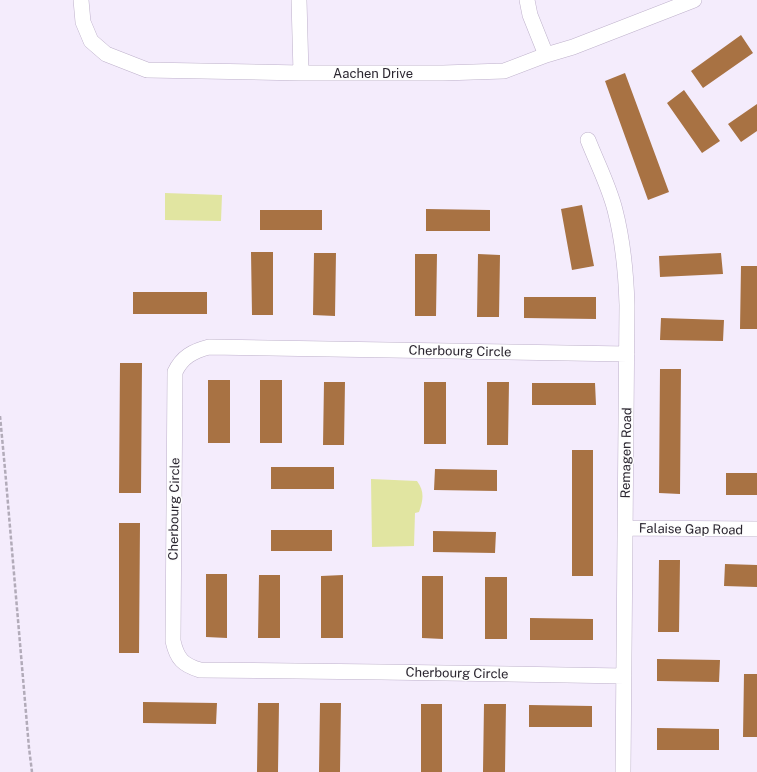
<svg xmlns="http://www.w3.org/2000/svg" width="757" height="772" font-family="'Public Sans',sans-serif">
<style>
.green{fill:#e1e5a1}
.building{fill:#a87243}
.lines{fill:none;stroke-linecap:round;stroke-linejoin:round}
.minor-casing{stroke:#beb1cb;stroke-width:16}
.path{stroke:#b2abb9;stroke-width:2.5;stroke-dasharray:4 2;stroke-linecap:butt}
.minor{stroke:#fff;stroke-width:15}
.labels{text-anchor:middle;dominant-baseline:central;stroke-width:3;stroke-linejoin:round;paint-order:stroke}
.street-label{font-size:13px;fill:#2a252f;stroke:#fdfdfd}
</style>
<rect width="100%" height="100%" fill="#f4ecfc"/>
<path class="green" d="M165,193L222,195L221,221L165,220Z
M371,479L417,481C425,492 423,500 419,512L415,513L414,546L372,547Z"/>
<path class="building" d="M741,35L753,53L703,88L691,71Z
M625,73L669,192L648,200L605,81Z
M684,90L720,141L702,153L667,103Z
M757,104V131L741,142L728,124Z
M582,205L594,266L572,270L561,209Z
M426,209L490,210V231H426Z
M260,210H322V230H260Z
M251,252H273V315H252Z
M314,253H336L335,316L313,315Z
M721,253L723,274L660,277L659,256Z
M415,254H437L436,316H415Z
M478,254L500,255L499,317H477Z
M741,266H757V329H740Z
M133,292H207V314H133Z
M524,297H596V319L524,318Z
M661,318L724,320L723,341L660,340Z
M120,363H142L141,493H119Z
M660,369H681L680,494L659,493Z
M208,380H230V443H208Z
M260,380H282V443H260Z
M324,382H345L344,445H323Z
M424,382H446V444H424Z
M487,382H509L508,445H487Z
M532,383H595L596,405H532Z
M572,450H593V576H572Z
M271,467H334V489H271Z
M435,469L497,470V491L434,490Z
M726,473H757V495H726Z
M119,523H140L139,653H119Z
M271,530H332V551H271Z
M433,531L496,532L495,553L433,552Z
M659,560H680L679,632H658Z
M725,564L757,565V587L724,586Z
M206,574H227V638L206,637Z
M259,575H280V638H258Z
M343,575V638H321V576Z
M422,576H443V639L422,638Z
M485,577H507V639H485Z
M530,618L593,619V640H530Z
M657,659L720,660L719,682L657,681Z
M744,674H757V737H743Z
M143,702L217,703L216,724L143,723Z
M258,703H279L278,772H257Z
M320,703H341L340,772H319Z
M421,704H442V772H421Z
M484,704H506L505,772H483Z
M529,705L592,706V727H529Z
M657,728L719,729V750H657Z"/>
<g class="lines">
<g class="minor-casing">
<path id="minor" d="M81,0L83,22L91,41L106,54L147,70L301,73H443L504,71L546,55L573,47L694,0
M299,0L301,73
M527,0L530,15L546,55
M588,140C597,163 609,186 615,210C623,241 626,273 627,305L623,772
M625,528L757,529
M624,676L381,672L200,670C183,665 177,659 173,641L175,372C182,357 193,351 209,347L627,354"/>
</g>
<path class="path" d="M0,416L5,469L29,748L32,772"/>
<use href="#minor" class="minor"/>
</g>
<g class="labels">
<g class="street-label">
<text x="373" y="73">Aachen Drive</text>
<text transform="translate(460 351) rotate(1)">Cherbourg Circle</text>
<text transform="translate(626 453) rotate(-89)">Remagen Road</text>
<text transform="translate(174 509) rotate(-89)">Cherbourg Circle</text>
<text transform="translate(691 529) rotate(1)">Falaise Gap Road</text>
<text transform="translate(457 673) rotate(1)">Cherbourg Circle</text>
</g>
</g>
</svg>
